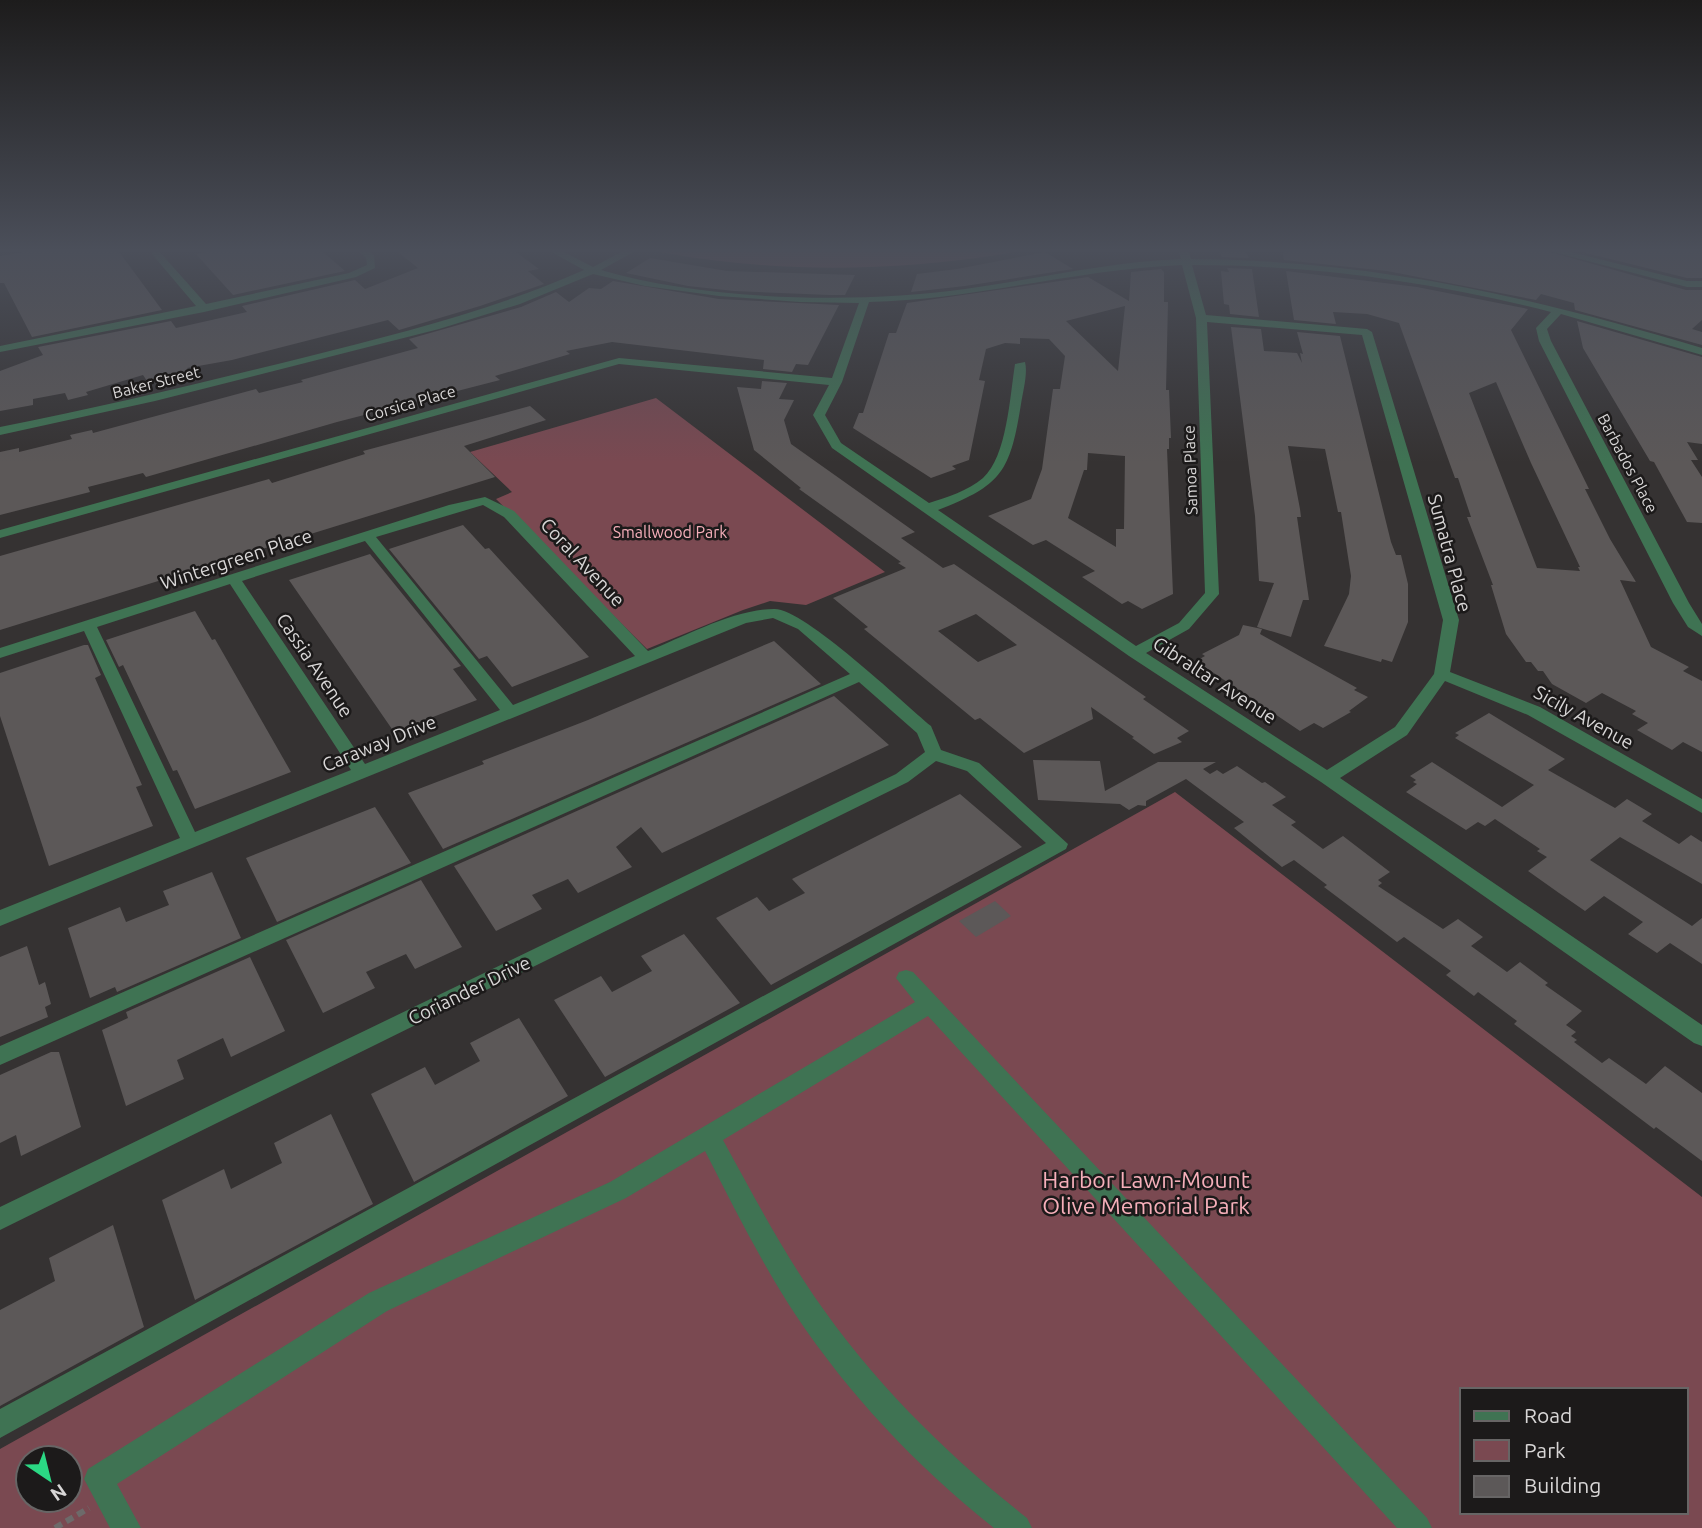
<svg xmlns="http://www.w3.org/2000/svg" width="1702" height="1528" font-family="Ubuntu,sans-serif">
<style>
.green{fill:#7a4951;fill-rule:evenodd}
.building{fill:#5c5858;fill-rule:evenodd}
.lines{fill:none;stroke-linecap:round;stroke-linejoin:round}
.path{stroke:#6d6a6a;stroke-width:6;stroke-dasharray:8 5;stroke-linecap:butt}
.minor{fill:#3f7353;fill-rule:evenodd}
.labels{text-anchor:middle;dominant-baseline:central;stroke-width:5;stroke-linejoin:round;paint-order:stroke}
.far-street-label{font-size:16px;fill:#d8d6d6;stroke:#1c1a1a}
.far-park-label{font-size:16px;fill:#f6afba;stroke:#1c1a1a}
.street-label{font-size:19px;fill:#d8d6d6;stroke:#1c1a1a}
.near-park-label{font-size:23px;fill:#f6afba;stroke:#1c1a1a}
</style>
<rect width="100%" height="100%" fill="#353232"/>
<path class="green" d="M658,249H1033C906,272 781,275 654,251Z
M656,398L885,572L806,605L770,601L743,610L647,649L496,499L512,492L470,452Z
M1175,792L1702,1197V1528H0V1449ZM1462,1390H1686V1512H1462ZM28,1458H70V1500H28Z"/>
<path class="building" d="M42,249H117L162,310L32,337L4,283H0V256Z
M219,249H320L345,271L233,295L196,254Z
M394,249H512L539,269L528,271L544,284L480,306L399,330L388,320L232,360L187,368L190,372L171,376L147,381L143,375L86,392L88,395L68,400L65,393L33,399V405L0,411V371L43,355L38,347L171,321L176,328L247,312L242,306L355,280L365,289L418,268Z
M1218,249H1244L1249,258L1222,257Z
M1282,249H1539L1686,290H1702V320L1692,329L1702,332V345L1575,310L1574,303L1541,294L1536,300L1387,271L1284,260Z
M1570,249H1702V278H1687Z
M1045,252L1073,269L965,286L911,292L917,274L957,269Z
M650,258L727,271L855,275L845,295H830L734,291L688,286L626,273Z
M1227,268L1252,269L1259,317L1230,314L1229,305L1224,304L1221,271L1229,272Z
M1161,269L1164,272V302H1168L1166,390H1169L1171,438H1169V449H1167L1173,594L1142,609L1128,601L1122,604L1082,577L1095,571L1046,540L1033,545L988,516L1031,499L1042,469L1053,389H1060L1065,356L1049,339L1020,338V344L1005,343L986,349L979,380L985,381L969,460L952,466L956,469L931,478L853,428L859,413H863L889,333H896L907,303L1088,277L1129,301L1131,272ZM1125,306L1118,371L1066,321ZM1088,453L1125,456L1124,529H1116V547L1068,518L1084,470H1087Z
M1286,271L1417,287L1528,309L1511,330L1589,489H1585L1610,539L1636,582L1620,580L1651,647L1689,667L1683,671L1702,681V752L1683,742L1672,750L1637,730L1648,723L1632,714L1636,711L1602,693L1586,703L1552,684L1543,671H1538L1531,662H1526L1506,634L1491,585H1493L1467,517H1471L1458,478H1455L1399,323L1367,314L1333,312L1336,324L1294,320ZM1496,382L1531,463L1580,567H1578L1580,571L1537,568L1469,393Z
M613,281L719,299L839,305L808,365L796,364L792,372L763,369L764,360L612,342L566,351L570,354L495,376L500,380L337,422L146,477L143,473L88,487L90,492L0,515V452L19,448V452L72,439L70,435L92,430L93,433L256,389L259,393L303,382L301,380L418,348L409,339L521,307L556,292L569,302L589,288L601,289Z
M1577,321L1702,357V444L1687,442L1698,460H1691L1702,477V523L1687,522L1654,462L1650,461L1583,348Z
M1231,327L1261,329L1264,351L1297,353L1302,363L1300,353L1303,354L1297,332L1340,336L1391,542L1396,555H1401L1408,584V622L1392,662L1382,659L1381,662L1324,646L1349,594L1351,576L1341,512H1338L1325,449L1288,446L1300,509L1301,517H1297L1309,600H1303L1291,637L1257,627L1274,583L1259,581L1255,516Z
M762,381L787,383L779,399L794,400L784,420L791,444L915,532L901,538L943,568L954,564L1146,697L1143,699L1189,731L1177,738L1182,742L1154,754L1132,738L1134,737L1091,707L1093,719L1024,753L980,718L975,720L864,629L868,627L833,598L906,568L898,563L901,562L799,489L801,488L754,450L737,387L761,389ZM976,614L1017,645L978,662L938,631Z
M530,406L546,420L464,446L495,477L0,630V556L269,479L272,483L365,454L363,451Z
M463,525L485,549L489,548L589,657L512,687L487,656L479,659L389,549Z
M370,554L461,666L453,669L477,700L394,732L289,580Z
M195,611L212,640L215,639L291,772L195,809L177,770L173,771L123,665L119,667L106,640Z
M1243,625L1262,629L1260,634L1357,688L1354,690L1368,697L1349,711L1351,712L1323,728L1314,723L1300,731L1196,661L1205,656L1202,654L1239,635Z
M774,641L821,684L443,849L408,793L484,764L482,761L588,720Z
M84,645H88L101,675L95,678L142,785L136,787L153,826L49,866L0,716V673Z
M834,696L889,745L662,853L641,827L616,847L632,867L578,893L568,879L532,895L542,909L496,931L454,866Z
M1489,713L1565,759L1548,770L1615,808L1627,799L1652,814L1642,821L1679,844L1691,835L1702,842V884L1620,837L1590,860L1692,926L1702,918V964L1670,943L1657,953L1628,934L1643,922L1604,896L1585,911L1559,893L1528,871L1547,857L1537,851L1540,849L1495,819L1485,826L1478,822L1466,830L1406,792L1417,784L1413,782L1416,780L1410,776L1432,762L1502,807L1534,785L1455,738L1459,735L1455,733Z
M1033,760L1100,761L1105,791L1158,762H1216L1203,769L1210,774L1217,770L1223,774L1237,766L1262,783L1265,782L1286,797L1272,805L1296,822L1291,825L1323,849L1343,836L1390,872L1378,880L1382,883L1378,886L1443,929L1458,919L1483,937L1471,946L1507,972L1520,962L1548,983L1545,985L1582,1011L1566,1025L1576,1032L1571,1036L1577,1040L1574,1042L1602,1063L1609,1058L1646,1084L1665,1066L1702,1093V1161L1656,1127L1654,1129L1557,1056L1514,1024L1517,1021L1478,992L1474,996L1446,975L1451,971L1404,937L1397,942L1324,887L1327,885L1294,860L1282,867L1234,828L1244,822L1186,779L1146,801V806L1138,805L1129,810L1120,804L1038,800Z
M960,794L1022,847L771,985L716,918L757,897L769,911L805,893L792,879Z
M375,807L411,863L277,922L246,858Z
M212,872L241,938L117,992L115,987L90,998L68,928L120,907L126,922L169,905L163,891Z
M421,880L462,947L415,969L406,954L366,972L375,988L323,1013L286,940Z
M995,901L1011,916L976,937L959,921Z
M684,934L740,1003L605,1077L554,1000L601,976L612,992L652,971L641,956Z
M27,946L39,985L45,982L51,1004L45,1007L48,1017L0,1037V957Z
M250,957L285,1031L231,1057L223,1038L177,1060L184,1079L126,1106L102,1030L128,1018L126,1012Z
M519,1018L568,1096L414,1182L371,1094L425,1067L435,1085L480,1061L470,1043Z
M51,1052H59L81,1127L21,1156L16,1135L0,1143V1075Z
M331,1114L373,1204L195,1300L162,1200L224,1169L231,1189L282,1163L274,1143Z
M113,1225L144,1327L0,1406V1310L55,1281L49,1258Z"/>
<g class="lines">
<path class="path" d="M55,1528L89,1508"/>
<path class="minor" d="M356,249H367L374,255L375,268L356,277L204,312L0,352V346L196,306L152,254V250H158L206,304L349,273L367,265L366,258Z
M546,249H558L593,267L627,249H639L601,270C706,301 858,304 965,289C1038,279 1107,262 1181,259L1178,249H1188L1191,259C1371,260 1530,296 1702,348V355L1561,314L1547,329L1551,341L1689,603L1702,624V636L1688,627L1673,603L1539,341L1536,328L1551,312C1433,282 1314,265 1192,265L1206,315L1367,329L1372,332L1459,620L1450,672L1540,707L1702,799V813L1528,715L1445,681L1407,735L1340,778L1702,1025V1046L1694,1043L1321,782L1129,656L832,448L813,415L829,385L619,364L0,538V530L619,358L832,378L859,303L800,302L719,296L645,286L593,274L520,304L439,329L155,401L0,435V427C103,407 204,382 306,357C400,333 494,310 584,270ZM1182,265L1196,318L1205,593L1179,623L1136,646L938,510C1002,485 1010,472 1021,404C1023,391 1028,373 1025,362L1015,364C1010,395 1007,457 983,478C968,491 947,497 929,503L841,443L825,415L842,382L869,302C975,300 1077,269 1182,265ZM1207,322L1362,335L1443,620L1434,674L1395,727L1327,770L1146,653L1189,629L1219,594Z
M1542,249H1559L1687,281H1702V287H1687Z
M485,497L514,511L648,651C684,637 734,609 774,609C804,608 903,703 931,726L941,750L979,763L1068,844L1066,849L0,1438V1409L1046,843L967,771L936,761L908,782L0,1230V1207L896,774L925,752L917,733L859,682L0,1065V1046L850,674L798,629L773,618L746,623L0,926V910L180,838L84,631L0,658V648L449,505ZM483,505L504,517L635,656L513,705L376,537ZM365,541L500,710L365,764L242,581ZM230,584L351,770L195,832L97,627Z
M906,970L913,972L1427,1518L1432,1528H1397L928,1016L723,1140C752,1193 780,1246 814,1296C873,1382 946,1454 1027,1518L1032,1528H994C917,1467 849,1395 795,1314C761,1262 733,1206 705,1151L626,1198L387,1311L117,1484L141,1528H110L84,1479L88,1469L369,1293L610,1182L915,1002L896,978L899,972Z"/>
</g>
<linearGradient id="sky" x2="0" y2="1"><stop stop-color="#1d1c1c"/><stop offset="0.54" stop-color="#4b4f5a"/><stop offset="1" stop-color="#4b4f5a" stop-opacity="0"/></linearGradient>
<rect width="1702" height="463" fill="url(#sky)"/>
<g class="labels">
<g class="far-street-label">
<text transform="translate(156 382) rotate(-14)">Baker Street</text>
<text transform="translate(410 403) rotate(-16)">Corsica Place</text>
<text transform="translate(1628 463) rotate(62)">Barbados Place</text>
<text transform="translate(1190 470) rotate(-92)">Samoa Place</text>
</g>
<g class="far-park-label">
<text x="670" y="532">Smallwood Park</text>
</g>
<g class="street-label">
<text transform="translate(1450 553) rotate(75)">Sumatra Place</text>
<text transform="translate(236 559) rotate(-18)">Wintergreen Place</text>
<text transform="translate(583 562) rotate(47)">Coral Avenue</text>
<text transform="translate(315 665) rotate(56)">Cassia Avenue</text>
<text transform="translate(1215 680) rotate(33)">Gibraltar Avenue</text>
<text transform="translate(1584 717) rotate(29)">Sicily Avenue</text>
<text transform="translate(379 743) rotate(-22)">Caraway Drive</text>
<text transform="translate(469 990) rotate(-26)">Coriander Drive</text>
</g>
<g class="near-park-label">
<text x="1146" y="1179">Harbor Lawn-Mount<tspan x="1146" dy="26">Olive Memorial Park</tspan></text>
</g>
</g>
<rect x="1460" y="1388" width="228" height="126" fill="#1c1a1a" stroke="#676565" stroke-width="2"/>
<rect x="1474" y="1411" width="35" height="10" fill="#3f7353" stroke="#676565" stroke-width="2"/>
<text x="1524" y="1423" font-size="21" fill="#d8d6d6">Road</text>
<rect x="1474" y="1440" width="35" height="21" fill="#7a4951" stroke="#676565" stroke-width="2"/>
<text x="1524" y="1458" font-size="21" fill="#d8d6d6">Park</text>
<rect x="1474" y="1476" width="35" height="21" fill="#5c5858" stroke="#676565" stroke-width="2"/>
<text x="1524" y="1493" font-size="21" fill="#d8d6d6">Building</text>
<g transform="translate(49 1479) rotate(145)"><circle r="33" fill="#1c1a1a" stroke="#676565" stroke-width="2"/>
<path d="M0-5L12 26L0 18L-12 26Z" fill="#2bd884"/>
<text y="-10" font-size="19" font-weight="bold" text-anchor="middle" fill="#d8d6d6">N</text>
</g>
</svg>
